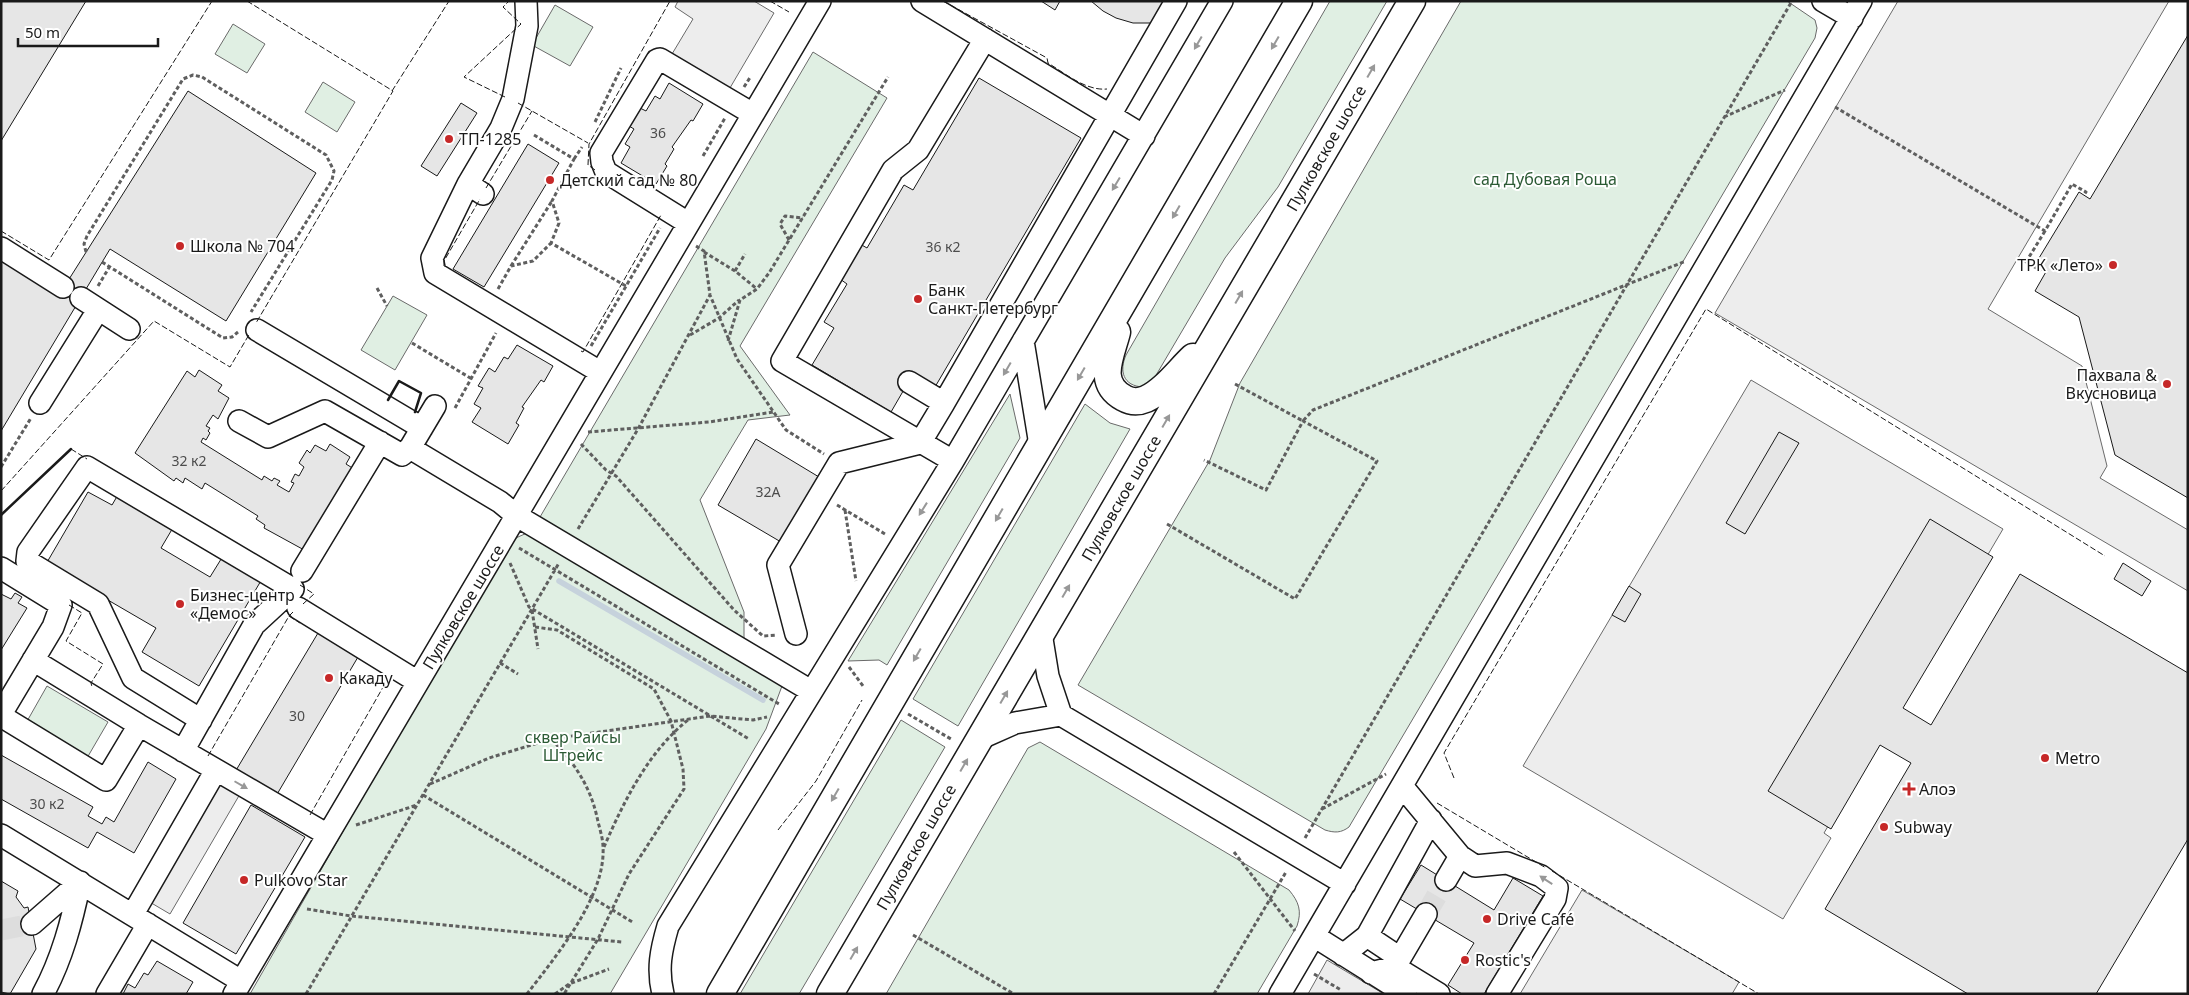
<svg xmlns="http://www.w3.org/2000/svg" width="2189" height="995" font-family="'Noto Sans',sans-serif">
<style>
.green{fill:#e0efe3;stroke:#6a6a6a}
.parking{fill:#ededed;stroke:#6a6a6a}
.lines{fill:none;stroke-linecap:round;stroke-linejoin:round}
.stream{stroke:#c6d2dc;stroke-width:5.5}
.building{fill:#e6e6e6;stroke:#1a1a1a}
.minor-tunnel{stroke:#ddd;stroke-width:21;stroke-dasharray:21 11;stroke-linecap:butt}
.minor-casing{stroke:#1a1a1a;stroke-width:24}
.major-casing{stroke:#1a1a1a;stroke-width:29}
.path{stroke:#5f5f5f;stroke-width:3;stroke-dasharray:4 2.5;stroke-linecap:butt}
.minor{stroke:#fff;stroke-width:21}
.major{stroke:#fff;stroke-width:26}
.fence{stroke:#1a1a1a;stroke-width:1;stroke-dasharray:6 2.5;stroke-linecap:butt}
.wall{stroke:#1a1a1a;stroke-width:2.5}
.oneway{fill:#989898}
.poi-dot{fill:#c62828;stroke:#fff;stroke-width:2}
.labels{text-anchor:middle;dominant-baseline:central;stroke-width:4;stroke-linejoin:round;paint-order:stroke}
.number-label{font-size:14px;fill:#4d4d4d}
.poi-label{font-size:16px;fill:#1a1a1a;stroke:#fff;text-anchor:start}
.street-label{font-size:16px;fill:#1a1a1a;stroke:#fff}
.park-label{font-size:16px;fill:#2b5a34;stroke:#fff}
</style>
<rect width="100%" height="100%" fill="#fff"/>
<path class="green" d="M1330,1H1387L1278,187L1225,258L1155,377L1143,387C1123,386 1119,371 1126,355Z
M1461,1H1787L1815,20L1817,28L1815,38L1349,827C1341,833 1335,833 1325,830L1078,685L1210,460L1240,383Z
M555,5L593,27L570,66L532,45Z
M233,24L265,44L247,73L215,54Z
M813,52L887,98L740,346L790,415L748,420L700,500L744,612V639L540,517Z
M323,82L355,102L337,132L305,112Z
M393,296L427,315L395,370L361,350Z
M1010,394L1020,438L887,665L879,660L848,661Z
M1085,404L1110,423L1130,429L958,726L913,699Z
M527,533L782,686L766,729L610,994H250L509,541Z
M47,686L108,722L87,758L26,723Z
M901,720L945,747L799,994H740Z
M1040,742L1289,890C1299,902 1302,911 1297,926L1257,994H886L1028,748Z"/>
<path class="parking" d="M678,1H754L774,13L727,93L669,59L693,19L675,7Z
M1898,1H2169L1988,309L2082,366L2107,466L2100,478L2188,530V591L1715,313Z
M1751,380L2003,529L1824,833L1831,838L1783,919L1523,766Z
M218,781L240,794L170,914L148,901Z
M1582,890L1739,982L1732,994H1520Z
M1327,960L1384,994H1308Z"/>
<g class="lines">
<path class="stream" d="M559,581L763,700"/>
</g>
<path class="building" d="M1,1H86L1,141Z
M1041,1H1060L1055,10Z
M1091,1H1165L1152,23H1133L1116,18L1103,11Z
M2188,35V498L2115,455L2079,317L2035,291L2047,270L2036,263L2079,192L2090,199Z
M979,78L1081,138L935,387L913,374L891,412L812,365L834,328L824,322L847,284L840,279L860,244L867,248L904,185L913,190Z
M669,83L703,104L693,121L691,120L672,147L674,149L665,164L667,166L656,184L621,163L630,147L625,144L634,129L629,126L640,108L646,111L655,96L660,99Z
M188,91L316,173L226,321L110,249L1,431V261L59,295Z
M461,103L477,113L437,176L421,166Z
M528,144L559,163L484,287L453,269Z
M517,345L553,366L544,382L541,380L522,407L524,408L516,423L519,425L508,444L472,422L481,408L474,404L483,388L478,386L489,368L495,372L504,357L508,359Z
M199,370L222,385L218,391L229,398L218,419L213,415L206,426L210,428L208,431L210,433L206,440L203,438L201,442L262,480L264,476L272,481L274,478L280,481L277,485L289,492L294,483L291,482L295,474L299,476L304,467L299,463L307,450L310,453L315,445L326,451L330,444L350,457L346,464L354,469L306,551L264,528L265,525L256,519L258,516L205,483L202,489L185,478L183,483L176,478L174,481L135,453L187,371L195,377Z
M1779,432L1799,443L1745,534L1726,523Z
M756,439L819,477L781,542L718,505Z
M88,492L112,505L119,493L174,526L161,548L210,577L223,556L262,579L199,686L142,652L156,628L46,564Z
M1930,519L1993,557L1903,708L1931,725L2020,574L2188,673V839L2096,994H1968L1825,909L1911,763L1880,745L1831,829L1768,791Z
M2123,563L2151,581L2142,596L2114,579Z
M1629,586L1641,594L1625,622L1612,615Z
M15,593L22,597L18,603L27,608L1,650V594L11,599Z
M318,633L358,657L276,796L235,772Z
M1,755L93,807L88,816L102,824L106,817L114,822L148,762L176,779L134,853L97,832L88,848L1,799Z
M251,805L305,837L236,954L183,923Z
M1421,865L1494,910L1513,878L1543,896L1484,994H1462L1448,985L1474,943L1400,899Z
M1,881L18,891L16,897L24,908L28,907L36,949L10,994L1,992Z
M157,961L193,982L186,994H123L128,984L135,988L144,973L148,975Z"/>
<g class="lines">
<path class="minor-tunnel" d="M1426,914L1446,880
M1,930L32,924"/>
<g class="minor-casing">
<path id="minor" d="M526,1L527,26L513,99L501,128L468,184L432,258L435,273L600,372
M922,1L1144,136
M1823,1L1852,18
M468,184L483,194
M688,223L606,172L602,162L601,153L657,60L660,59L753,114
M1,248L63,287
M81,298L129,329
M257,330L422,428
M1023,341L1040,445
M40,403L98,310
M944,403L1176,1
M435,406L410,448L500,502L517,516L811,691
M239,421L268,437L325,411L402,455L410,448
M953,461L782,361L893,170L918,150L985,39
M1,568L61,605L53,627L1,714
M302,571L380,442
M298,608L418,682
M1041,633L1048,676L1061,715L1345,884
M796,634L778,565L839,463L920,443L944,403L909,382
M33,660L139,725L328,835
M1,716L106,780L139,725
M979,739L1015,723L1061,715
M183,751L254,625L293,589L87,467L28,552L27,561L98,604L133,678L201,720
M1402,786L1460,856L1446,880
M1,835L241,981
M1460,856L1475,866L1507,863L1541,876L1557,888L1555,899L1497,994
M133,914L216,770
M32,924L80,882
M1314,936L1406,994
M1367,936L1400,958
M1343,955L1367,936L1431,820
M1395,967L1439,994
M1371,973L1395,967L1426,914
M43,994C62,959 72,921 80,882
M107,994L148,924
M234,994L820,1
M663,994C657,969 661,950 668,926L953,461L1222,1
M1280,994L1861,1"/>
</g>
<g class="major-casing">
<path id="major" d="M1117,332C1111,356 1096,383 1124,398C1131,402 1139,402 1146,399C1164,391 1179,370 1193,357
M720,994L1299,1
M830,994L1412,1"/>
</g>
<path class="path" d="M744,87L751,76
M1835,107L2045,231L2072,184L2086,192L2084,195
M1724,117L1785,90
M595,122L621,68
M534,135L574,159L552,201L559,223L551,243L626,286
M703,156L725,118
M574,159L582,147
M789,240L780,224L785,216L803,218
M696,246L704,251L710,295L737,359L786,430L824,454
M86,252L84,244L87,236L183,79L193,75L202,77L326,155L334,171L332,180L251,312
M704,252L735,271L757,289
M102,262L223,338L232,337L238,332
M511,266L552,201
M2042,267L2040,270L2026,262L2045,231
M735,271L745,254
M98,286L110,266
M377,288L387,306
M498,289L511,266L533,261L551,243
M690,335L719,318L739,300
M728,341L740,300L757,289L769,273L888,77
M412,343L472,379
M591,346L660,228
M1235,384L1303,421L1313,410L1686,261
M455,408L496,333
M588,432L709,422L773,412
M581,444L606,470L616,476L734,610L763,636L777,635
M1,467L31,418
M837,505L885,534
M845,510L856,581
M1167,524L1295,599L1377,461L1303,421L1266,490L1204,460
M578,529L638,429L710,295
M519,548L779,704L780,702
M510,563L529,607L749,739
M532,610L538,649
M535,627L557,630L654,689L671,721L683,769L684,789L629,874L598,939L564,994
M500,663L518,674
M849,667L863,686
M908,714L951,739
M430,784L489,758L551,739L710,716L753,720L767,717
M423,795L634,923
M1322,809L1386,774
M356,825L417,805
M1305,838L1792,1
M604,847C624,801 648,752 688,720
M1234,852L1295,931
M307,909L351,916L622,942
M913,935L1014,994
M1314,974L1341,990
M306,994L559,563
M527,994C555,957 606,897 603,847C603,838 599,827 597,817C590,786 574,762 552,740
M555,994L569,984L609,969
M1214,994L1286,872"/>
<use href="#minor" class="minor"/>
<use href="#major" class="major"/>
<path class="fence" d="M247,1L393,91L256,323
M770,1L789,12
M943,1L1047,58L1048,63C1066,74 1086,91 1107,89
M392,91L449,1
M505,97L464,77L521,24L503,7L509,1
M518,103L588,143
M595,170L588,165L589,144L670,1
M486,188L532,111
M1,231L49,260L212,1
M444,266V261L480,199
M581,351L583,352L661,215
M71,449L87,459
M1,491L154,321L230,367L250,333
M300,585L314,594L303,604
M69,605L82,613L66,641L103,664L91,683L92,687
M289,616L300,623
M208,756L289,616L293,612
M1454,778L1444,753L1706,309L2105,556
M1437,803L1546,868
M310,815L390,675
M778,830L816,781L862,700
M1552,871L1759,994"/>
<path class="wall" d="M388,400L399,381L421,393L415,412
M1,515L71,449"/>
</g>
<defs><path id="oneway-solid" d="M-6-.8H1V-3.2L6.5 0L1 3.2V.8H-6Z" transform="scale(1.25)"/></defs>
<g class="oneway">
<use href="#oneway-solid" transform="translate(1198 43) rotate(120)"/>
<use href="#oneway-solid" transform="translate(1275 43) rotate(120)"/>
<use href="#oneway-solid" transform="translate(1371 71) rotate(-60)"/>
<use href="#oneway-solid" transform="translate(1116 184) rotate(121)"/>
<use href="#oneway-solid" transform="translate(1176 212) rotate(120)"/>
<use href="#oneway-solid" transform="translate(1239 297) rotate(-60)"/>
<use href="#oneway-solid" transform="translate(1007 369) rotate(120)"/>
<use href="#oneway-solid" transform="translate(1081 374) rotate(120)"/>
<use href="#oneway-solid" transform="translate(1166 421) rotate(-60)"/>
<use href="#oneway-solid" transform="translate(923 509) rotate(122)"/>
<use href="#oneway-solid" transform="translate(999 515) rotate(120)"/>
<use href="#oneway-solid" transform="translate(1066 591) rotate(-60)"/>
<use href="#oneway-solid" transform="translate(917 655) rotate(120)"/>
<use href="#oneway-solid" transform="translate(1004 697) rotate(-60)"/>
<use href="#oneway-solid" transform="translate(964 765) rotate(-60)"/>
<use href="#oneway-solid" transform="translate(241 785) rotate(30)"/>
<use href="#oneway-solid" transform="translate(835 795) rotate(120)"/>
<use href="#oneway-solid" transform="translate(1546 880) rotate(-147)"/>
<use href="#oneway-solid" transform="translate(854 953) rotate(-60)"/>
</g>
<g class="poi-dot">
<circle cx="449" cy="139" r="5"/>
<circle cx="550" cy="180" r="5"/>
<circle cx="180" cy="246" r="5"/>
<circle cx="2113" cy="265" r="5"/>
<circle cx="918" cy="299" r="5"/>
<circle cx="2167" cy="384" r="5"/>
<circle cx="180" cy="604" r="5"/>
<circle cx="329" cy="678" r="5"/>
<circle cx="2045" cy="758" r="5"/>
<path d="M1906.5 781.5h5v5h5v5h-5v5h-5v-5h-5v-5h5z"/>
<circle cx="1884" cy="827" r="5"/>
<circle cx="244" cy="880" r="5"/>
<circle cx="1487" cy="919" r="5"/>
<circle cx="1465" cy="960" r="5"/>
</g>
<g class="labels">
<g class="number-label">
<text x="658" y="132">36</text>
<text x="943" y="246">36 к2</text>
<text x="189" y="460">32 к2</text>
<text x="768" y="491">32А</text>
<text x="297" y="715">30</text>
<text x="47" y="803">30 к2</text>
</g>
<g class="poi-label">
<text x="459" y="139">ТП-1285</text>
<text x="560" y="180">Детский сад № 80</text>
<text x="190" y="246">Школа № 704</text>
<text x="2103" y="265" text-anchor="end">ТРК «Лето»</text>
<text x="928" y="290">Банк<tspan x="928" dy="18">Санкт-Петербург</tspan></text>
<text x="2157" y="375" text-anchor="end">Пахвала &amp;<tspan x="2157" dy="18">Вкусновица</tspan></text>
<text x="190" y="595">Бизнес-центр<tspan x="190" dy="18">«Демос»</tspan></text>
<text x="339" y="678">Какаду</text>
<text x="2055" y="758">Metro</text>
<text x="1919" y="789">Алоэ</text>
<text x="1894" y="827">Subway</text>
<text x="254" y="880">Pulkovo Star</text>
<text x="1497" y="919">Drive Café</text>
<text x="1475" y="960">Rostic's</text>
</g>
<g class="street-label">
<text transform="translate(1326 148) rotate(-60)">Пулковское шоссе</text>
<text transform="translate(1121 498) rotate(-60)">Пулковское шоссе</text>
<text transform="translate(463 607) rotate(-59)">Пулковское шоссе</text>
<text transform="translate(916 847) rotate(-60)">Пулковское шоссе</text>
</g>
<g class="park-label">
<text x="1545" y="179">сад Дубовая Роща</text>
<text x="573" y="737">сквер Раисы<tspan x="573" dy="18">Штрейс</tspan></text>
</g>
</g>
<rect width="2189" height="995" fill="none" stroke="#1a1a1a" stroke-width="5"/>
<path d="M18 38v8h140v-8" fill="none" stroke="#1a1a1a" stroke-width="2.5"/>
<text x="25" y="38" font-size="15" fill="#1a1a1a" stroke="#ffffff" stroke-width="4" paint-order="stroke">50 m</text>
</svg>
